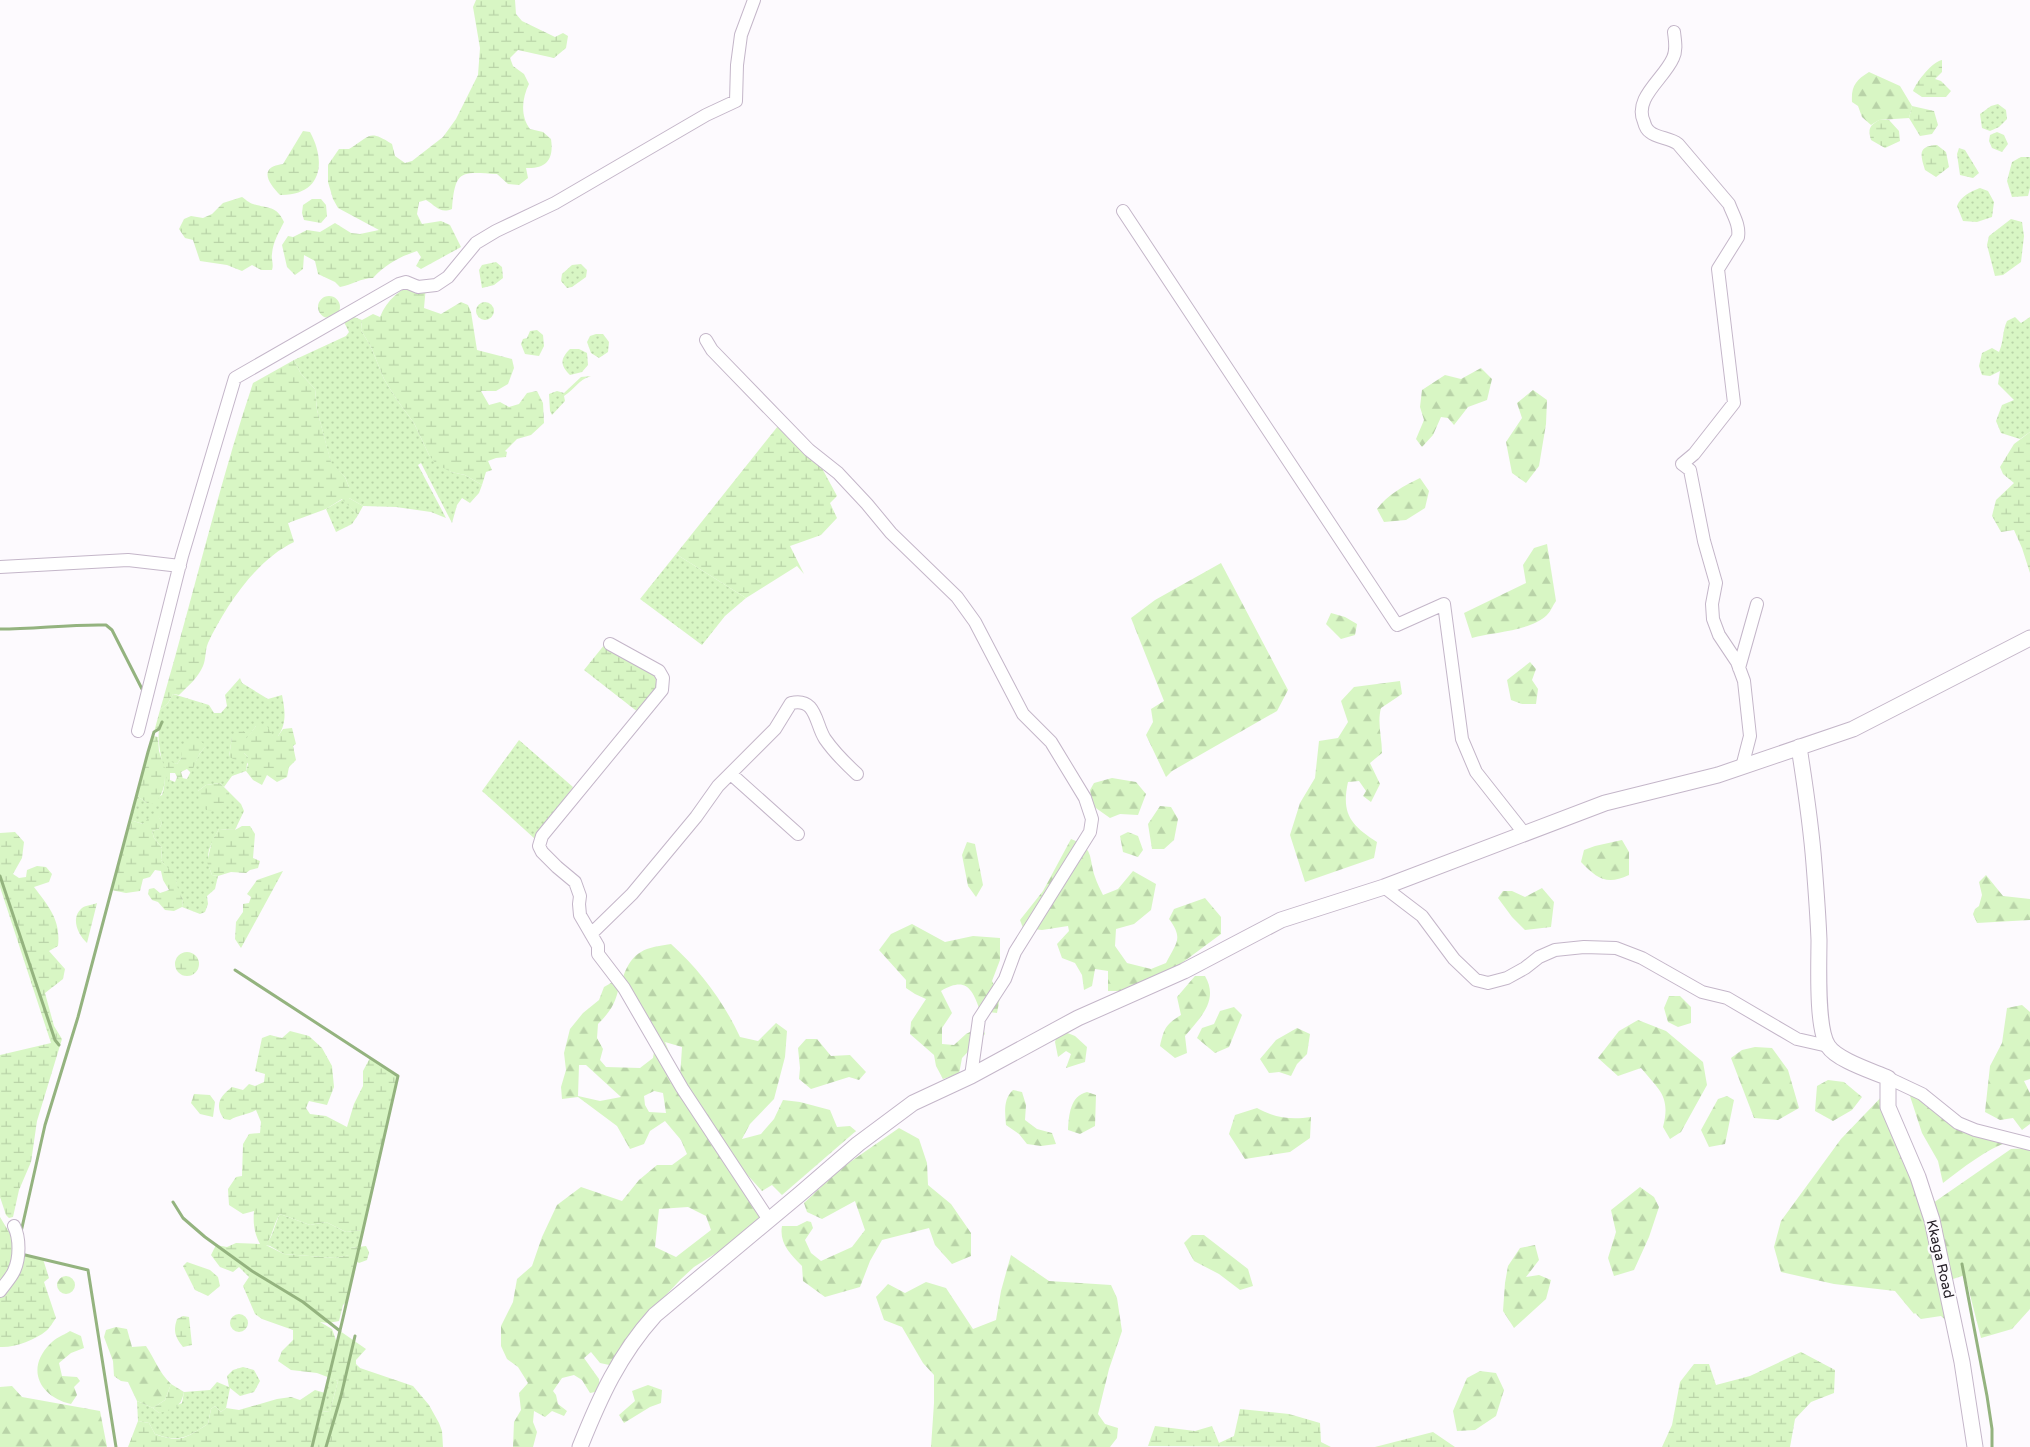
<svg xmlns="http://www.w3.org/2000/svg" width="2030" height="1447" font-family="'Varela Round',sans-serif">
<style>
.grass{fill:url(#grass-dots);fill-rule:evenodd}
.forest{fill:url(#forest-firs);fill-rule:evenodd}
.wetland{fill:url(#wetland-marsh)}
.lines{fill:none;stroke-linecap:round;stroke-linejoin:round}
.stream{stroke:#94b37f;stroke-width:3}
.minor-casing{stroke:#c4b6c9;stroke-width:14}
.tertiary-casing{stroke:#c4b6c9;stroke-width:17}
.minor{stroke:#fff;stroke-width:12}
.tertiary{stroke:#fff;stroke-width:15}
.labels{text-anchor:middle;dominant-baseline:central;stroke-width:4.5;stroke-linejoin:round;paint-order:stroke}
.street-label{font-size:14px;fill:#262028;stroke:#fdfafe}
</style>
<defs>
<pattern id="grass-dots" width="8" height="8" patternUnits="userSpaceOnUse" patternTransform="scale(1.25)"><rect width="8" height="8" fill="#d8f6c4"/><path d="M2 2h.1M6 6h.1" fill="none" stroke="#b9d3a8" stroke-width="1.8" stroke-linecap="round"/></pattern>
<pattern id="forest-firs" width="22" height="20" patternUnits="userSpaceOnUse" patternTransform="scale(1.25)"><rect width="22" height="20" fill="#d8f6c4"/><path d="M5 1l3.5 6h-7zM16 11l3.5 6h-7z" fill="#b9d3a8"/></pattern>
<pattern id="wetland-marsh" width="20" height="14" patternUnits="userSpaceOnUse" patternTransform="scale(1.25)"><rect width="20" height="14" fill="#d8f6c4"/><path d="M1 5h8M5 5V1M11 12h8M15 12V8" fill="none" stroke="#b9d3a8"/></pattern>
</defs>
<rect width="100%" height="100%" fill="#fdfafe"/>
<path class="grass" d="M1998,104L2006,110L2007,119L1999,127L1990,131L1982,128L1980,114L1991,106Z
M1997,132L2004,135L2008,144L2002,152L1992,148L1989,141L1990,135Z
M1959,148L1965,150L1979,173L1973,178L1960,175L1957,154Z
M2021,157H2030V188L2028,196L2012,197L2007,181L2012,162Z
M1980,188L1988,191L1994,202L1992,217L1977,222L1963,221L1957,206C1961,196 1970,192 1980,188Z
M2011,219L2022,222L2024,236L2021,262L2003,275L1995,276L1987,245L1989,236Z
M496,262L502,267L503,278L494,285L482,288L479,270L482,265Z
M581,264L587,270L586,277L572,287L567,288L561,281L562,274L572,265Z
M476 311a9 9 0 1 1 18 0a9 9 0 1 1-18 0Z
M354,317L362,320L361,330L371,347L384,379L397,400L414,423L429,455L451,472L465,475L482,485L479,493L470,503L462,498L457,505L452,523L421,463L418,465L446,518L431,512L396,507L363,506L349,498V487L345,477L331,463L317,410L315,389L301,374L294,360L346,336L349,332L344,322Z
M2015,317L2021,323L2030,317V432L2020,439L2001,433L1996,421L2002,405L2014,400L1998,384L2000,371L1990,376L1982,375L1979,366L1982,353L1992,348L1999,352C2004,341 2002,332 2007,321Z
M537,330L543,335L544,346L539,356L525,354L521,344L523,339L527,338L530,331Z
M596,334H603L609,342L608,352L599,358L591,353L587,342L590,336Z
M570,349H579L587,353L588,365L582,372L570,375C560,365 560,359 570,349Z
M591,376C578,380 575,389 564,396L565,401L552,415L550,411L549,394L557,391L564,393L581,377Z
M343,499L358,515L352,524L336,532L326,509Z
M676,554L746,598L725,616L702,645L640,599Z
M240,678L242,683L268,699L282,695C285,710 287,724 278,736H273L256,726L246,740L232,737L229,757L244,753L248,757L246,771L232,776L224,787L220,783L206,785L198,791L229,804V792L241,804L244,811L235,830L219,829C209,847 204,856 212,875L218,876L215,889L207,896L208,904L205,912L200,914L182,907L183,899L177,891L176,880L161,860L162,848L154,838L152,831L159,829L162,823L158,816L143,824L130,820L136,795L147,803L162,795C170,773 156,753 159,729L154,732L160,710L168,703L173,694L209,705L214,713H221L227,706L225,695ZM205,747L200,753L187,779L177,777L175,782L170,780L169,762L177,764L182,757Z
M519,740L573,787L535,839L482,791Z
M280,1214L310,1225L326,1222L346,1232L363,1230L359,1247L350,1248V1255L335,1258L284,1254L270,1246L265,1245C274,1236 274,1225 280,1214Z
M243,1367L254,1370L260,1381L254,1392L240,1396L230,1388L226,1408L221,1412L215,1406L211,1409L208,1424C187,1437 181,1443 155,1434L149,1423L138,1421L137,1401L153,1408L159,1413L182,1403L184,1392L210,1390L217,1382L229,1387L227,1376L233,1370Z
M329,1377L338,1381L330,1411L321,1412Z"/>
<path class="forest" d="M1869,72L1900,86L1912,106L1909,118L1879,120L1871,125L1862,117L1858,106L1852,102C1851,86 1856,80 1869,72Z
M1481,368L1492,379L1487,400L1468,407L1454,425L1448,418L1441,417L1433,435L1422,447L1416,439L1424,420L1420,407L1422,390L1445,375L1461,379Z
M1533,390L1547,400L1546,424L1539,466L1526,483L1512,473L1506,442L1522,418L1517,403Z
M1420,478L1429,491L1425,508L1406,520L1384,522L1377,509C1388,494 1404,486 1420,478Z
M1547,544L1556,601C1553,605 1551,611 1547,615C1531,631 1493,632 1472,638L1464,613L1526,583L1523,565L1534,548Z
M1221,563L1288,690L1277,711L1172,771L1166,777L1146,735L1153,722L1151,709L1164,701L1131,618L1155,600Z
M1331,613L1345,617L1357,624L1355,635L1341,639L1326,624Z
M1530,662L1536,669L1532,680L1538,689L1536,704H1522L1511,700L1507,680Z
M1400,681L1402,694L1381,708C1377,723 1382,738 1382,753L1370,763L1380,784L1371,802L1363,796L1366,791L1359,781L1348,782C1341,814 1351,825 1377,842L1374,858L1305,882L1290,835L1300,803L1315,778L1319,741L1338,738L1348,722L1341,701L1354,687Z
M1112,778L1136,782L1146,794L1138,815L1120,814L1110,818L1093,806L1090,790L1094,783Z
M1160,806L1171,807L1178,819L1174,840L1164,849H1152L1148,824Z
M1128,832L1138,836L1143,850L1138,857L1123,852L1120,836Z
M1071,839C1095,849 1088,856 1095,877C1097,883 1100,889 1103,895L1118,889L1133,871L1156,884L1151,910L1134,924L1116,929L1115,946L1127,963L1151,969L1166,963C1176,943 1184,939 1169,919L1174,909L1205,898L1221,917V934L1171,971L1124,991H1108V971L1095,969L1092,986L1084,990L1082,975L1075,963L1062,958L1057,944L1069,931L1068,926L1042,930L1023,928L1020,920L1043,891Z
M1622,840L1629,852V875C1606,886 1597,878 1581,862L1584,850L1595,846Z
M967,842L975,844L983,885L976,897L968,886L962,855Z
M1986,875L2003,896L2030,899V920L1977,923L1973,914L1975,909L1979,906L1982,895L1979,882Z
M1542,888L1554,902L1551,927L1525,930L1512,917L1498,898L1503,891H1512L1525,897Z
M912,924L945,942L973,936L1000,938V960L992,981L1000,997L997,1013L980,1011C972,987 965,977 941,991L952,1013L942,1028V1044L954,1045L966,1034L982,1026L985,1034L962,1058L959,1074L943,1079L936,1066L934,1055L910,1034L911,1022L926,999L915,994L906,988V980L879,950L891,934Z
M671,944C699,969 724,1002 740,1037L758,1041L776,1023L787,1031L785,1057L774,1099L750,1124L742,1139L761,1134L774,1119L783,1100L800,1102L830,1110L837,1127L850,1126L856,1131L782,1195L772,1185L762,1191L742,1169L765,1222L694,1267L681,1279L629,1335L614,1366L600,1363L591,1352L584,1358L599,1379L600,1391L590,1393L582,1380L574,1375L562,1378L553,1391L556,1395L558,1404L567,1411L564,1416L552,1411L545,1417L534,1411L533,1422L537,1432L533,1447H513L514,1422L521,1410L519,1393L528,1383L518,1367L507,1359L501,1346V1326L513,1302L517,1279L532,1266L542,1237L557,1205L581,1187L622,1201L639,1180L657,1165H672L687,1154L681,1140L665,1121L650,1131L644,1144L630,1149L617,1126L578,1097L562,1099L561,1087L566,1070L564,1053L570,1029L583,1013L599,1000L604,987L611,983L619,986C616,1003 610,1012 598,1024L597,1038L603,1049L600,1060L606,1067L640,1068L653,1058L655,1046L664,1042L650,1038L623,977C633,950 645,948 671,944ZM665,1042L682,1047L680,1078ZM579,1065H586L621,1097L600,1101L578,1096ZM654,1091L663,1093L666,1113L649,1112L645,1105L644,1096ZM688,1207L706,1216L711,1230L676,1257L655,1247L659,1209Z
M1195,976H1205C1219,1000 1201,1017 1185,1036L1187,1053L1175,1058L1160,1046C1164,1029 1165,1025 1181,1015L1177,997Z
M1669,996H1680L1691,1007V1023L1678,1027L1668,1022L1664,1008Z
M2022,1005L2030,1012V1079L2024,1081L2030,1093V1124L2022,1130L2013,1118L2000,1120L1985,1112L1990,1066L2002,1043L2007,1008Z
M1234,1007L1242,1015L1229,1047L1215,1053L1197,1038L1202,1028L1214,1024L1220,1011Z
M1638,1020L1666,1031L1703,1062L1707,1085L1681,1132L1670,1139L1663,1127C1671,1096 1659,1090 1641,1068L1618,1076L1598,1058L1619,1031Z
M1297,1028L1310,1034L1307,1054L1297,1064L1291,1076L1279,1072L1269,1073L1260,1059L1276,1040Z
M1065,1032L1075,1036L1087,1047L1085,1062L1066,1068L1071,1054L1066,1051L1058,1057L1055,1042L1057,1035Z
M806,1039H817L831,1056L850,1055L866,1072L859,1080L849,1077L811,1089L799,1079L800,1068L798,1048Z
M1755,1047L1772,1048L1788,1070L1799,1108L1778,1120L1754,1118L1731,1058L1742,1050Z
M1828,1080L1844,1082L1862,1097L1852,1110L1833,1121L1815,1111L1817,1086Z
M1013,1090L1022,1092L1026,1105L1025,1120L1037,1129L1052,1133L1056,1144L1041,1146L1027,1144L1019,1134L1006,1125C1005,1113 1003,1099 1013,1090Z
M1888,1090L1933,1203L2011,1149L2030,1148V1309L2012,1329L1981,1338L1965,1275L1947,1281L1956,1329L1941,1316L1921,1319L1915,1313L1914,1314L1895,1291L1834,1284L1781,1272L1774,1247L1781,1221L1841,1139Z
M1087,1092L1096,1095L1095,1126L1080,1134L1068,1130C1069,1115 1070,1096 1087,1092Z
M1909,1093L1950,1118L2010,1141C1985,1150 1964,1167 1943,1183L1938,1161L1922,1133Z
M1727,1096L1734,1100L1725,1144L1709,1147L1701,1130L1718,1099Z
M1257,1108C1275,1118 1291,1120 1311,1117L1310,1138L1290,1152L1245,1159L1229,1134L1235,1115Z
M899,1128L919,1139L927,1163L928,1185L951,1204L971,1233V1256L952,1264L935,1245L929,1228L882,1240L870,1261L860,1287L825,1297L803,1281L802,1266C790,1254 779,1243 782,1226H797L807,1221L811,1222L813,1228L805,1240L811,1253L821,1261L852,1247L865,1230L855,1201L822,1219L807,1212L804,1203L840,1169Z
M1640,1187L1654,1197L1659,1207L1649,1237L1634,1270L1614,1276L1608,1258L1616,1232L1611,1210Z
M1192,1235H1204L1248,1269L1253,1286L1240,1290L1219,1274L1194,1261L1184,1243Z
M1535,1245L1539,1260L1526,1277L1539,1275L1551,1280L1546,1299L1514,1328L1503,1311L1505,1283L1508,1266L1520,1248Z
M1011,1255L1049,1281L1111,1285L1117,1298L1122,1331L1109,1369L1098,1414L1105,1424L1118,1428L1117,1438L1110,1447H931L934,1403V1375L923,1363L902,1327L884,1320L876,1297L888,1284L905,1293L926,1282L946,1288L973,1329L996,1320L1001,1291Z
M57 1285a9 9 0 1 1 18 0a9 9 0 1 1-18 0Z
M116,1327L127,1329L132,1347L146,1346C156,1361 158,1371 171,1384L165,1400L153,1408L137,1401L128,1382L121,1381L114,1376L113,1361L104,1337L106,1330Z
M70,1331L81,1336L84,1348L71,1353L59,1363L62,1376L77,1377L80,1381L74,1387L77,1395L71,1404C40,1397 25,1369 50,1344C55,1338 64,1335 70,1331Z
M1480,1371L1496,1373L1504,1390L1496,1416L1475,1430L1457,1431L1453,1411L1467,1378Z
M648,1385L662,1390L661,1403L650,1407L624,1423L619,1415L635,1401L632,1391Z
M12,1386L22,1397L100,1411L107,1447H0V1387Z"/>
<path class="wetland" d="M476,0H515L516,14L522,21L555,37L563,33L568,36L566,48L554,58L518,50L510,58L513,66L524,74L529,84C522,98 520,116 530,129L543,132L551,139C554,159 547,169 526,168L528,178L519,185L508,184L497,174C461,172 455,169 452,209C440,214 436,206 426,200L419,202L417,214L422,224L441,221L450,225L461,247L421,269L416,266L421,257L417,251C399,257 386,264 373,278C361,278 352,285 340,287L335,282L318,274L315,261L304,255L303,269L295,275L287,267L282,245L288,236L293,237L307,230L320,232L335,223L351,233L360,234L379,230L338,208L333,199L328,182V165L339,149H349C371,136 368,129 392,144L395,156L405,163L412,161L443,137L456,119L478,75L480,48L473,7Z
M1942,60V72L1935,79L1941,81L1951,91L1946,97H1922L1913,91C1917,81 1932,62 1942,60Z
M1912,106L1934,111L1938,125L1932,134L1920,136L1909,118Z
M1879,120H1889L1899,131L1900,141L1885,148L1871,140C1868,129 1869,126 1879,120Z
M303,131L310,132C327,163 321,196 280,195C268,183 258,167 283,164Z
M1937,145L1946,152L1949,167L1936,177L1925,170C1920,154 1918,146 1937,145Z
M242,197C245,199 249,203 253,204C268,209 276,205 284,222C279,232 273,242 272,254C271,260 274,264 272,270H261L252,265L242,271L227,265L200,261L193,240L185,238L179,229L184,219L191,216L203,218L212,214L223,203Z
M312,199H321L326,205L327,216L321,223L304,220L302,213L303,205Z
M415,281L426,286L424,308L441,314L461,302L468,305L471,312L477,350L512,359L514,368L508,384L496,391H481L489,405L500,402L509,407L519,404L527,393L537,391L543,403L544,423L531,435L517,439L505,451L507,452L506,457L496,458L488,461L492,470L486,472L482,485L465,475L451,472L436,464L429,455L414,423L397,400L384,379L371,347L361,330L362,320L373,314L380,317C387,299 400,291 415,281Z
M318 307a11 11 0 1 1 22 0a11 11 0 1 1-22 0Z
M294,360L301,374L315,389L317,410L331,462L345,477L349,487V498L363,506L358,515L342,499L326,509L288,523L294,542C256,560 225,607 208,643C205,650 206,659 203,666C198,678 188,686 179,695L173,694L168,703L160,710C192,601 217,491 253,383Z
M778,426L810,446L837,496L830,503L837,518L821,535L790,546L804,574L797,566L746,598L676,554Z
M2030,432V573L2022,548L2014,530L2001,532L1992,516L1996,500L2014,483L2003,474L2000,467L2014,444Z
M605,644L668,674C672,690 653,705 643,716L584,670Z
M256,726H267L273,736H278L283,729L292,728L296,744L293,746L296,760L289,767L287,777L277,782L267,775L262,785L253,780L246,771L248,764L246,761L248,757L244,753L238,761L229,757L232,737L237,729L245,732L246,739Z
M153,736L158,737L159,751L165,769L169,761L177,764L182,757L181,751L188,742L197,738L206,746L200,753L191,773L187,769L181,772L183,779L177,777L175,773H170V780L168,782L165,773C165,787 163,794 154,804L147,803L136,795Z
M220,783L229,792V804L219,811L206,810L199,801L198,791L206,785Z
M151,815H158L162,823L159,829L152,831L154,838L162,848L161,860C166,867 173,871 176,880C178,888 178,892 183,899L182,907L174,911L165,910L158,902L152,900L148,894L149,889L154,888L160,893L169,890L163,880L161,871L155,870L150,877L143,879L140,891L126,893L111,890L130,820L143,824Z
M242,826H250L255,834L253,858L260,861L258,868L250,870L246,873L231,872L218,876L212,875L207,862L212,841L219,829L235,830Z
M15,832L24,842L22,858L13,874L19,878L26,877L27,870L37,866L46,867L52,874L49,882L34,887C49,907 61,920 58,946L49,951L65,969L63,979L45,993L54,1026L62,1039L37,1121L31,1162L19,1190L13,1217L9,1218L6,1215L0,1197V1055L51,1043L0,887V833Z
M283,871L241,948L235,939L236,922L243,912V904L249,903L251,897L247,894L257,880Z
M97,903L87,943C78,935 70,918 82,908C86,905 92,905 97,903Z
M175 964a12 12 0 1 1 24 0a12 12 0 1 1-24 0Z
M290,1031L309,1036L322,1048L332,1066L334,1087L327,1105L309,1101L306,1108L310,1114L326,1116L347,1127L354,1104L363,1086V1071L370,1058L398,1076L363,1230L346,1232L326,1222L310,1225L280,1214C273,1225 273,1235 266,1245L284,1254L335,1258L349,1255L350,1248L366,1246L369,1252L367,1260L359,1263L356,1261L347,1301L343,1305L339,1321L328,1323L320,1322L332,1329L337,1343L340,1331L366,1349L356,1360V1364L360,1368L413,1386L429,1405L439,1423L442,1431L443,1447H128L138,1421L149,1423L155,1434C182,1444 186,1437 208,1424L211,1409L215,1406L221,1412L226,1408L239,1410L277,1399L291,1397L300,1400L315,1390L325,1393L321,1412L330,1411L338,1381L317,1373L291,1370L278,1361L282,1351L293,1340V1330L262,1319L255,1314L243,1286L249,1277L239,1267L233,1272L220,1267L211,1255L216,1245L227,1247L236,1243L260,1244C254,1233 253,1223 254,1211L243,1214L229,1205L228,1189L236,1177L242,1176L243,1144L249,1134L260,1133L261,1122L256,1110C247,1115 238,1115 230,1120L224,1119C214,1105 220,1096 232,1087L243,1090L249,1084L255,1086L264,1082L265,1074L255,1071L262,1038L270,1035L282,1038Z
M194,1094L210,1095L215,1102L213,1117L200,1114L191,1103Z
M0,1217L12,1237L16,1252L43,1259L49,1278L44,1282L56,1318C53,1322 50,1328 46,1331C35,1340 14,1348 0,1347Z
M187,1262L210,1270L218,1277L220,1286L208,1296L195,1290L183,1266Z
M230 1323a9 9 0 1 1 18 0a9 9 0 1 1-18 0Z
M183,1316L189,1317L192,1345L183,1347C175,1337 173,1331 177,1319Z
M1801,1352L1835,1370L1834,1393L1811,1402L1795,1419L1790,1447H1662L1672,1425L1680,1382L1694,1364H1709L1716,1385L1750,1376Z
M171,1384L184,1392C181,1407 174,1410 159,1413L153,1408L165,1400Z
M1240,1409L1289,1414L1320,1423L1321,1442L1331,1447L1148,1446L1155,1426L1195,1431L1212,1426L1219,1443L1234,1436Z
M1433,1432L1455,1447H1375Z"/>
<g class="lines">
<path class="stream" d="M0,629C36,629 70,624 106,625L112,630L142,689
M0,876L55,1040L59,1045
M235,970L398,1076L343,1318L312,1447
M173,1202L183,1218L205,1237L252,1271L303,1302L340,1331
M21,1232L45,1125L78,1017L148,752L154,732L159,729L162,722
M21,1254L88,1270L116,1447
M1962,1264L1987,1396L1992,1429V1447
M326,1447L341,1396L355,1336"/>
<g class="minor-casing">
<path id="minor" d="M1674,32C1675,41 1677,50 1673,58C1664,79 1633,98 1644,122C1645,126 1647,130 1650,132C1657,138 1670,138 1678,144L1729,204C1733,215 1740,225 1738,237L1718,269L1734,403L1694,454L1682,464L1690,470L1704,541L1716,583L1712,604L1713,619L1719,635L1737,662L1744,681L1750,736L1742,767
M1123,211L1397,625L1444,604L1462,739L1476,772L1524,833
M706,340L712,350L809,450L838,473L867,504L891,533L957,597L975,622L1023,714L1051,742L1085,798L1092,819L1090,832L1015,952L1005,979L979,1019L971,1076
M0,567L128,560L180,566
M610,644L659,671L663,678L662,690L542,836L539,846L542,852L557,867L575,882L580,896L579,904L580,915L598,946V954L624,988L682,1088L769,1220
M1739,668L1757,604
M138,731L182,556L235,378L399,284L406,282L418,287L436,285L448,277L476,243L496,231L555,203L706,115L736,101L737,65L741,35L754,0
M731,774L798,834
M1384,887L1422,916L1454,959L1476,980L1488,983L1507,978L1525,968L1539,957L1555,950L1584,947L1616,948L1642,958L1702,992L1727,998L1797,1039L1828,1046
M591,934L632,894L696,817L718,786L775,729L791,703C817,697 815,724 825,739C834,752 845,763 857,774
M1888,1078L1922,1094L1958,1123L1975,1130L2030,1144
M0,1291C4,1285 11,1278 14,1271C20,1258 20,1238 14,1226"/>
</g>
<g class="tertiary-casing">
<path id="tertiary" d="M1799,747C1805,785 1811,825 1814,864C1816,889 1818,915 1819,940C1819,963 1816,1028 1828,1046C1837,1060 1872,1071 1888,1078V1107L1918,1177L1932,1220L1962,1362L1975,1447
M580,1447C600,1397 619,1355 655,1315L800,1194L858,1144L913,1103L971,1076L1078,1018L1184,971L1281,920L1384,887L1605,803L1718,775L1853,729L2030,638"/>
</g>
<use href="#minor" class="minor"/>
<use href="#tertiary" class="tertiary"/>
</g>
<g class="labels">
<g class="street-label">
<text transform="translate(1940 1259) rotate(77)">Kkaga Road</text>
</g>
</g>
</svg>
